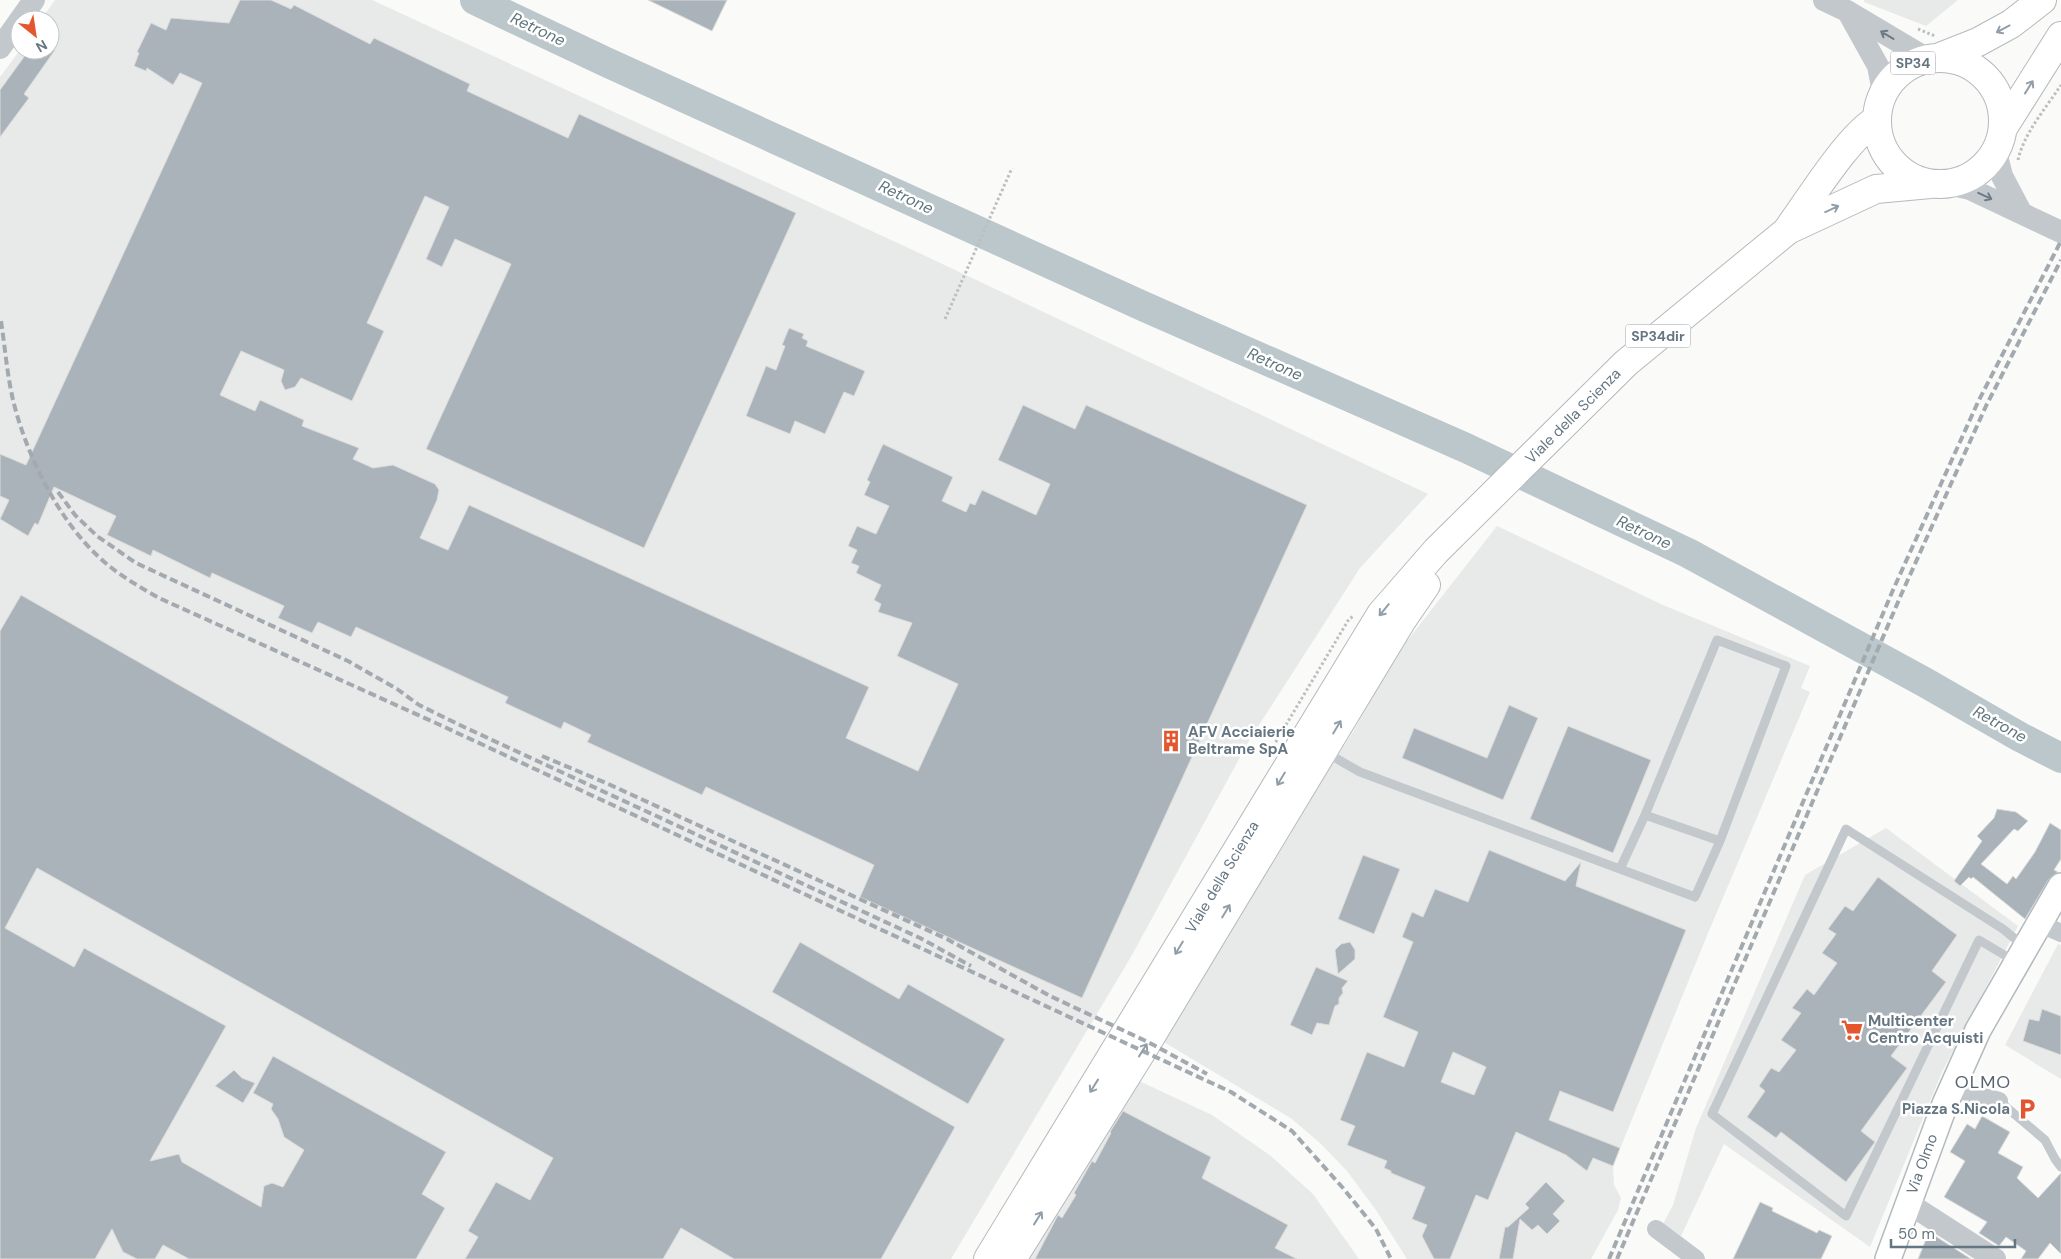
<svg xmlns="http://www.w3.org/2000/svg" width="2061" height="1259" font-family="'DM Sans',sans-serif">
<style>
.built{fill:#e8e9e9}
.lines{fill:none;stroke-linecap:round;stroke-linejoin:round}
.river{stroke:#bbc7cb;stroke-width:30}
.building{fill:#aab3b9;stroke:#dcdcda;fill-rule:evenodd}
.secondary-casing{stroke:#b3babf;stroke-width:28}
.primary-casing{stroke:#b5babe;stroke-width:30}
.path{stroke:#bbbfc2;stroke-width:3;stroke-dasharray:2.5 2.5;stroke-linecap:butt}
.service{stroke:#c3c8cc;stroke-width:9}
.minor{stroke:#c3c8cc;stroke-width:18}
.tertiary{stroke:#c3c8cc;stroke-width:22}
.secondary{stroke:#fff;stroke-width:25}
.primary{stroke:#fff;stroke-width:28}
.rail{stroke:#a2aab0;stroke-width:4;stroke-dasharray:8 4;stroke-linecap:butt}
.oneway{stroke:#939fa8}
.oneway2{stroke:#6a7a87}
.labels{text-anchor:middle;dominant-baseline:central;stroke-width:5;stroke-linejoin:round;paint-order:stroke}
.shield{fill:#fff;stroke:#939fa8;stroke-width:1}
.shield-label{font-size:14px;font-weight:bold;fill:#657683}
.street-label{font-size:15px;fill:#657683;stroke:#fff}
.poi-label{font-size:15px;font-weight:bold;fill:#657683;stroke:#fff;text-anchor:start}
.water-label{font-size:16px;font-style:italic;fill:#60757c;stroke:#fff}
.quarter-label{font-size:18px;letter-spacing:1px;fill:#57646e;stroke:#fff}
</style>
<rect width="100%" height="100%" fill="#fafaf8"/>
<path class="built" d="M55,0H372L917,252L1428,494L1360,568L1250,739L1132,955L951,1259H0V77L20,50H50V20H41Z
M1864,0H1958L1926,26L1864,2Z
M1497,526L1663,605L1810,666L1801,688L1810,692L1706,938L1613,1166L1614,1185L1621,1198L1618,1210L1591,1259H1407L1376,1210L1347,1171L1320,1143L1292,1119L1157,1038L1353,732L1396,655Z
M1886,828L2018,926L1942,1072L1870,1247L1724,1144L1681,1236L1663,1224L1673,1205L1696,1128L1805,875Z
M2058,944L2061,945V1079L2005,1045Z
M1137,1080L1212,1115L1271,1156L1313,1194L1359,1259H1024Z"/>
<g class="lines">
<path class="river" d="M475,0L606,62L1145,307L1466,448L1688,553L1926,683L2020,737L2061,758"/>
</g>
<path class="building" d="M240,0H271L291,9L294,5L370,44L374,38L470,84L467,91L568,138L579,114L796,213L644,548L426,449L511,264L455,239L442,267L426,259L449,207L425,196L367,323L384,331L352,401L301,378L295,387L285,390L281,381L284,370L241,351L220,395L255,411L260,400L304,420L302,426L359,448L353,459L373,468L393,465L435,484L439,490L437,500L420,538L448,550L469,505L869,687L846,738L918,771L958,684L897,656L912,623L878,612L881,604L874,600L881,585L856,573L859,566L851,563L857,550L848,546L857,526L876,534L889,506L864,495L870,482L867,480L883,444L953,477L942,501L966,512L970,503L975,505L982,490L1036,515L1050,484L998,460L1023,405L1075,429L1086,405L1307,505L1082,998L860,897L874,865L706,787L702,795L587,742L591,735L564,722L561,729L505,703L508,697L356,627L351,637L318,622L312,633L278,618L284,606L212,573L210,578L153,550L151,556L107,535L116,516L54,487L38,525L35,523L28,536L0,519L9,500L0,496V454L26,465L202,83L180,73L173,85L147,68L146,71L134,66L139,53L137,52L151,23L166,30L171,18L229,23Z
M648,0H727L712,31Z
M29,50H55L24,94L29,98L0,137V90Z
M789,328L804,334L802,338L808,341L806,346L865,371L854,396L844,392L825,434L795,421L790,434L746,416L766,366L776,370L785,346L782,345Z
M21,595L955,1127L881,1259H734L681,1228L663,1259H465L478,1237L468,1231L496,1182L530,1200L553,1158L37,868L5,928L74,967L84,948L226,1026L150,1161L179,1154L182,1162L261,1207L264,1186L272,1183L283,1187L304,1150L284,1137L278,1119L271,1109L273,1104L253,1093L273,1056L446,1152L422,1194L445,1208L416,1259H189L163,1245L155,1259H137L123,1252L112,1229L95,1259H0V631Z
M1509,705L1538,718L1503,800L1402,758L1414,728L1487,758Z
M1568,726L1651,760L1613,853L1530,819Z
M1997,809L2016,812L2028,821L2018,831L2014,829L1981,864L2007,884L2013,876L2016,879L2035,852L2050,823L2061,830V859L2054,870L2058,872L2049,879L2025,919L1973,877L1971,879L1969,877L1960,886L1954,881L1982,841L1977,836L1994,818Z
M1489,850L1565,881L1581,862L1576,886L1686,930L1613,1112L1560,1091L1549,1120L1620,1148L1613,1166L1593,1158L1587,1171L1566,1155L1516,1132L1488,1200L1476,1195L1450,1259H1434L1422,1236L1427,1225L1412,1219L1425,1187L1391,1173V1171L1384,1168L1387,1161L1347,1145L1355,1126L1340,1120L1367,1052L1404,1067L1418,1032L1383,1017L1413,942L1402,937L1412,912L1423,917L1435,889L1468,902ZM1453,1052L1486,1067L1474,1095L1441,1082Z
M1363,855L1400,869L1374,934L1338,919Z
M1878,877L1957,935L1932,971L1946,982L1891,1056L1907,1068L1861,1131L1875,1142L1846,1182L1781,1132L1776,1138L1747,1117L1765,1091L1759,1086L1771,1068L1779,1072L1796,1050L1781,1040L1801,1013L1792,1008L1807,989L1814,995L1837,963L1822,953L1836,934L1828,929L1845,906L1853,911Z
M800,942L899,999L908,984L1005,1039L968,1104L772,992Z
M1350,942L1355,950V959L1338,974L1335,950L1341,944Z
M1316,967L1348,981L1342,988L1343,993L1339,998V1004L1335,1006L1329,1025L1317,1023L1312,1035L1290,1025Z
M2042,1009L2061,1016V1055L2023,1041L2029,1019L2039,1021Z
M234,1070L242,1078L255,1083L243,1103L215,1086Z
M1123,1111L1211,1157L1202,1178L1288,1225L1275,1248L1297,1259H1035L1058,1215L1062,1218L1076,1195L1074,1193L1092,1161L1095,1163L1111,1133L1110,1132Z
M1982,1116L2010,1132L1998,1153L2023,1167L2017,1178L2038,1198L2061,1173V1254L2050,1243L2038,1259H2021L2026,1251L2006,1237L1999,1246L1979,1233L1987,1222L1944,1197L1965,1161L1950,1152L1967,1124L1975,1129Z
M1546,1182L1565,1201L1553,1214L1560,1221L1547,1234L1538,1225L1532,1230L1520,1219L1513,1259H1499L1505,1227H1508L1529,1208L1525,1204Z
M1760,1202L1773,1208L1772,1211L1799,1224L1817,1233L1819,1230L1832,1236L1821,1259H1733Z
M1929,1232L1971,1259H1918Z"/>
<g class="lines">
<g class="secondary-casing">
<path id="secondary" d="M1888,1259L1945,1104L1978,1030L2061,886"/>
</g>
<g class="primary-casing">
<path id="primary" d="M1940,57L1978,42L2011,24L2042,0
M1877 121a63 63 0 1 1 126 0a63 63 0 1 1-126 0Z
M2003,128L2061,36
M1788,229C1810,199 1847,138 1876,120
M988,1259L1381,614L1436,551L1626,363L1788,230L1876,189L1930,184
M1012,1259L1142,1051L1402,620L1426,585"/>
</g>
<path class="path" d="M1918,29L1935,36
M2018,160C2024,133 2046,108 2061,85
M945,319L1012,168
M1268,755L1349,619L1354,616"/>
<path class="service" d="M1325,752L1360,772L1695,897L1720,841L1645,815L1620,869
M1645,815L1717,640L1786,666L1720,841
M2016,962L1979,940L1846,1216L1712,1114L1846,829L2003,929L2025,947
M1999,1101L2045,1140L2055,1159L2061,1167"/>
<path class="minor" d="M2039,923L2061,933
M1952,1088L1999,1101
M1656,1229L1696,1259"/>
<path class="tertiary" d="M1824,0L1847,11L1926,58
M1848,12L1878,66L1883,92
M0,48L34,0
M1996,152L2002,176L2021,212
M1948,184L1970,189L2061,232
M1908,1203L1995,1259"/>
<use href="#secondary" class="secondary"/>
<use href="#primary" class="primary"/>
<path class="rail" d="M1,321C5,347 7,374 13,400C26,454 58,520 100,558C117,574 138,586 159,598L438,724L1231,1092L1292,1131L1343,1188L1376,1229L1391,1259
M58,492L75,515L97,536L136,563L348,661L397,689L419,705L464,727L920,938L971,966
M542,756L606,783L947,939L1050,996L1148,1042L1207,1074
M1609,1259L1893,590L1978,402L2061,241
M1617,1259L1901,595L1986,406L2061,260"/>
</g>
<defs><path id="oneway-shaft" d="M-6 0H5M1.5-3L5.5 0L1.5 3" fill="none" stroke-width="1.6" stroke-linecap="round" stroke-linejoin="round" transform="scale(1.25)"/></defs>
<g class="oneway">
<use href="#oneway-shaft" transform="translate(2003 29) rotate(152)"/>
<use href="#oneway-shaft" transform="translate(2029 87) rotate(-58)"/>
<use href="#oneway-shaft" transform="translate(1832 209) rotate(-25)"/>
<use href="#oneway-shaft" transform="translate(1384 610) rotate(129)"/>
<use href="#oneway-shaft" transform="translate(1337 727) rotate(-59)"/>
<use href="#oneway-shaft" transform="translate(1281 779) rotate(121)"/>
<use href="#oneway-shaft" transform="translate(1226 911) rotate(-59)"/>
<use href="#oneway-shaft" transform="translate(1179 948) rotate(121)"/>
<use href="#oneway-shaft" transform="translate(1143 1050) rotate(-58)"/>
<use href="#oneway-shaft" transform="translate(1094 1086) rotate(122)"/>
<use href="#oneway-shaft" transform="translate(1038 1218) rotate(-58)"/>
</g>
<g class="oneway2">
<use href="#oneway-shaft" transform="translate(1887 35) rotate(-149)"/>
<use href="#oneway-shaft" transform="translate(1985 196) rotate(25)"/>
</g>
<defs>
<g id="building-bare" transform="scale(1.725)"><path d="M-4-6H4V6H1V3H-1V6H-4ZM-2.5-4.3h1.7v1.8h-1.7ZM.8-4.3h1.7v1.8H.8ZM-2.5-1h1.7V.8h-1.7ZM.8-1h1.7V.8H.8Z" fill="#e4572e" stroke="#fff" stroke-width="2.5" paint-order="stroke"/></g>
<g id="supermarket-bare" transform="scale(1.725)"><path d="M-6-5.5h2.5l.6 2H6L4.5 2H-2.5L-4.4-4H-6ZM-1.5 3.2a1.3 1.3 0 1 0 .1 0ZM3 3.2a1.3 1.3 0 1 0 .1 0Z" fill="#e4572e" stroke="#fff" stroke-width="2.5" paint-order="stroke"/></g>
<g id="parking-bare" transform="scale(1.725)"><path d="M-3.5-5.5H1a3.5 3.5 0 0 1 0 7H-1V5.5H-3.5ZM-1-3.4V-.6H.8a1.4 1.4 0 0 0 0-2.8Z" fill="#e4572e" stroke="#fff" stroke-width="2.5" paint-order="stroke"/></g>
</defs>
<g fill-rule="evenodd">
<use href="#building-bare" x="1171" y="741"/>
<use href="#supermarket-bare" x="1852" y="1030"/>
<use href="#parking-bare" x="2027" y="1109"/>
</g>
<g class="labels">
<g class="shield">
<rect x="1890.5" y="51.5" width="45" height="23" rx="4"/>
<rect x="1625.5" y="324.5" width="65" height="23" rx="4"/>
</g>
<g class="shield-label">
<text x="1913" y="63">SP34</text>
<text x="1658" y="336">SP34dir</text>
</g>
<g class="street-label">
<text transform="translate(1573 416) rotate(-45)">Viale della Scienza</text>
<text transform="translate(1222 877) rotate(-59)">Viale della Scienza</text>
<text transform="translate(1922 1164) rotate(-70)">Via Olmo</text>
</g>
<g class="poi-label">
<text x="1188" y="732">AFV Acciaierie<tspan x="1188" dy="17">Beltrame SpA</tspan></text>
<text x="1868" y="1021">Multicenter<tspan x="1868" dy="17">Centro Acquisti</tspan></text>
<text x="2010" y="1109" text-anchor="end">Piazza S.Nicola</text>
</g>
<g class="water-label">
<text transform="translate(538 29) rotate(25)">Retrone</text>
<text transform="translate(906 197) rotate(25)">Retrone</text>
<text transform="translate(1275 364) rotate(24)">Retrone</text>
<text transform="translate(1644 532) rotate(25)">Retrone</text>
<text transform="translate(2000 724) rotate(29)">Retrone</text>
</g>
<g class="quarter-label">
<text x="1983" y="1082">OLMO</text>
</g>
</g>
<g transform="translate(35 35) rotate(150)"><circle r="24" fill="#ffffff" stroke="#c1c8cd"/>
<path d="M0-4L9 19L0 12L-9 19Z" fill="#e4572e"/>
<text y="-8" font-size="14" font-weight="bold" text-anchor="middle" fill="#657683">N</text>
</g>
<path d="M1891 1239v8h124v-8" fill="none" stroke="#657683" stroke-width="2.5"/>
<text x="1898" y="1239" font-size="15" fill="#657683" stroke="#ffffff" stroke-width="4" paint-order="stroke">50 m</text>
</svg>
